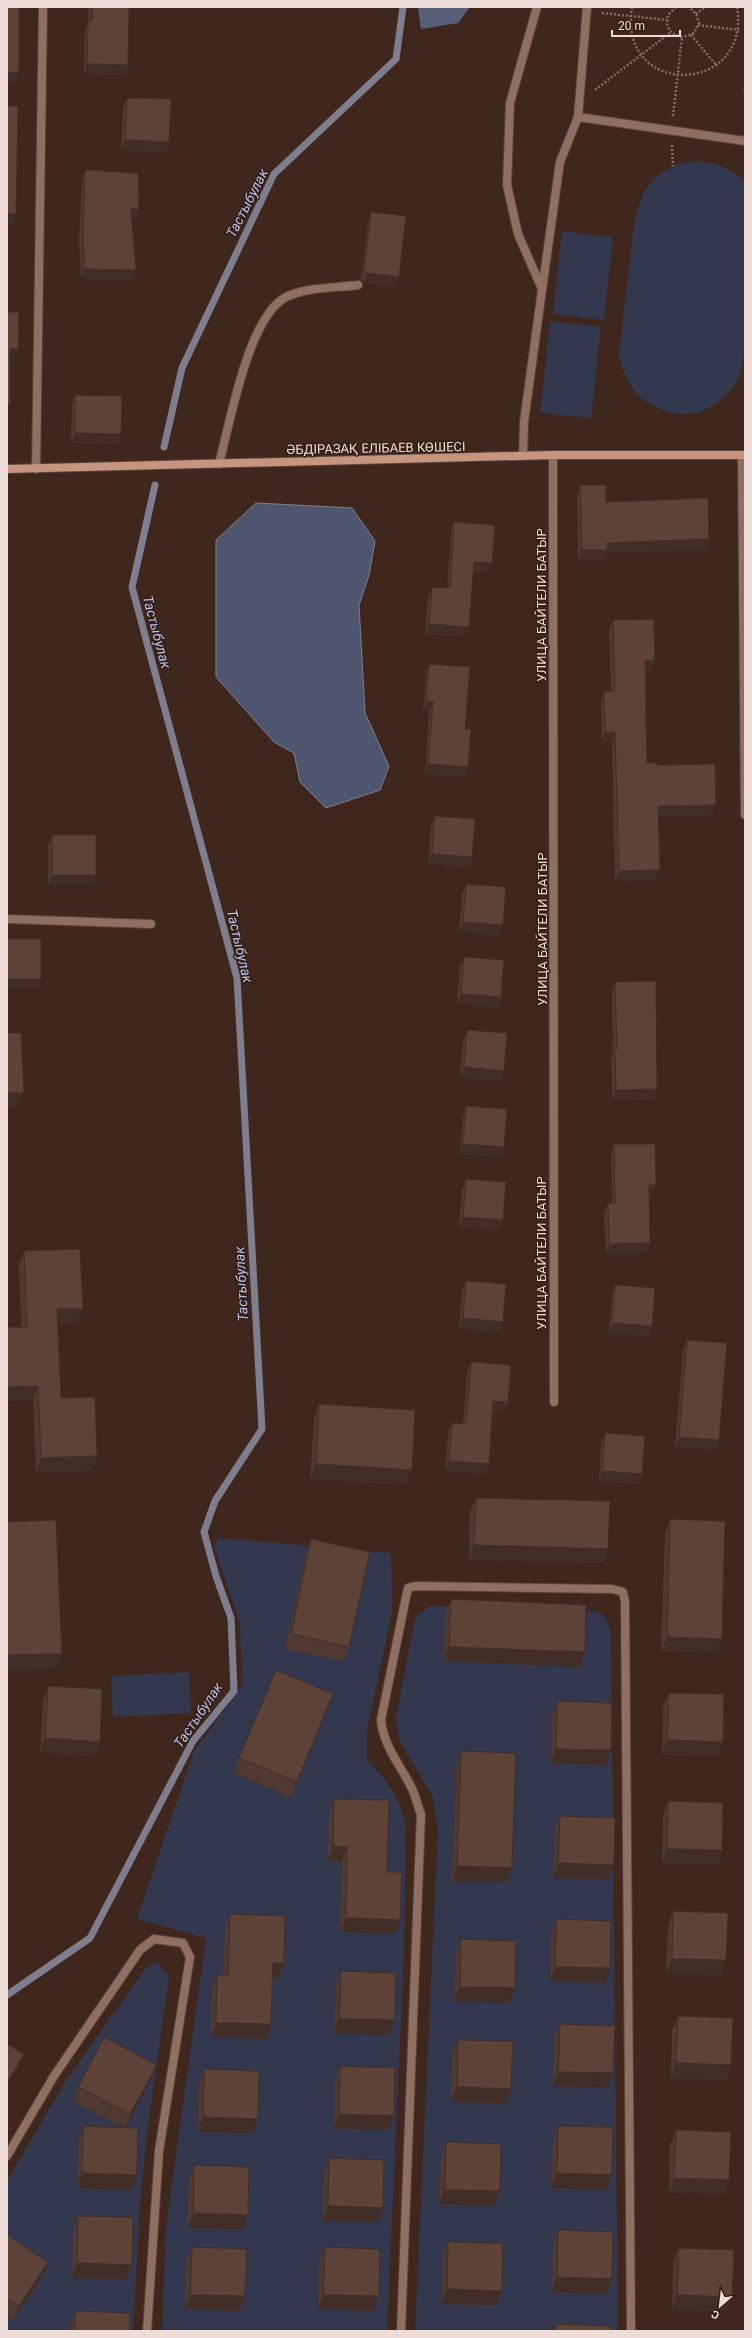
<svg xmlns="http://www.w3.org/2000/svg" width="752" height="2338" font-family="Roboto,sans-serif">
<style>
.green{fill:#33384f}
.forest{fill:#585f78}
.water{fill:#4f556e;stroke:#7f7e8e}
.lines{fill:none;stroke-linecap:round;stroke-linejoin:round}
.stream{stroke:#7f7e8e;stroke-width:7}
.lane-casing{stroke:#5b443c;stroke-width:10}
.street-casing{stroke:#5b443c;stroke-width:10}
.secondary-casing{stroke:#5b443c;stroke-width:10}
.path{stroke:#846e66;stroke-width:2.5;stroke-dasharray:2 2;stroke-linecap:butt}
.lane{stroke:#906f63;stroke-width:8}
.street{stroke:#906f63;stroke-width:8}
.secondary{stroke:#c79480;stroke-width:8}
.wall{fill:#503930}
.shaded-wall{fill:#412e27}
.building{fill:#5d4238;stroke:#412e27}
.labels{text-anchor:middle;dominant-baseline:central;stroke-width:3;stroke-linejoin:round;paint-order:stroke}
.street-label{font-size:13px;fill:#eeddd7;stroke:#351e14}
.water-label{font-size:14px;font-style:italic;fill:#b6c3f4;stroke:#351e14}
</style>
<rect width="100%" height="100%" fill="#3f271e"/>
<path class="green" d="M701,161C718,164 733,169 745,182C745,220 745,257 745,295C745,319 747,346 741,370C736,391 712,411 690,414C681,415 672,413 664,410C637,403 624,379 619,355C622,326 625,298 629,269C635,218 634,164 701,161Z
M562,231L613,237L604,320L553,314Z
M550,321L601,327L591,418L540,413Z
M218,1538L391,1553L392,1611L367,1731V1760C386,1778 401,1800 406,1826L404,1950L387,2331H162L166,2227L206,1938L137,1919L194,1751L242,1686L240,1623L214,1547Z
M429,1606L598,1612L605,1617L611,1633L618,2331H415L438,1831L433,1797L399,1740L396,1717L415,1619Z
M189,1672L191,1713L113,1717L111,1676Z
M158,1962L169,1977L147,2133L140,2205L133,2331H7V2181L65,2082L147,1966Z"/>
<path class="forest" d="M418,7H470L458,23L421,29Z"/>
<path class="water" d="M256,503L352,508L375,541L369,575L359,605L365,713L389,766L380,790L326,808L300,782L294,753L274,742L216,677V540Z"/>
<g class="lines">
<path class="stream" d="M164,447L182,368L274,174L396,59L403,7
M7,1995L90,1938L193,1741L234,1691L231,1618L216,1576L204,1532L215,1501L262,1429L237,978L132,587L155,485"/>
<g class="lane-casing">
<path id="lane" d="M537,7L510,103L507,185L518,234L542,289
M578,117L587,7
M542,290L560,162L578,117L745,141
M219,464C230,423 248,317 286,297C306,287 335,288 358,285
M7,919L151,924"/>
</g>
<g class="street-casing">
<path id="street" d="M553,455L554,1402
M742,455L745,815
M523,456L524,422L542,290
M36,469L43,7
M7,2156L54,2076L140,1950L154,1939L183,1943L190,1957L159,2151L147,2331
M401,2331L421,1814C418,1807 416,1798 413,1791C402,1766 384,1749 381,1720L406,1597L408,1588L416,1586L612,1589L623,1592L625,1602L631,2331"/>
</g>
<g class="secondary-casing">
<path id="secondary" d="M7,469L553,455H745"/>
</g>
<path class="path" d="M632,7C617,100 752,95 737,7
M676,7L668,15C665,28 671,36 684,37L694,33L699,23L696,14L689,7
M602,13L667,20
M696,14L705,7
M698,25L739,30
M691,35L717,66
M595,90L671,32
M673,116L682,37
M672,145L673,166"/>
<use href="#lane" class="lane"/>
<use href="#street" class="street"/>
<use href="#secondary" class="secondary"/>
</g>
<path class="wall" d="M88,7H129L128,65L125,75L84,74L85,31L88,21Z
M745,85V93L742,92Z
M127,98L169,142L166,152L121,150L123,108Z
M85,170L136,219H132V280L81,279L79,239L82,180Z
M371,212L395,287L363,283L361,280L368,222Z
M75,395L117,444L71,443L72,405Z
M580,485L606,502L709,539L706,549L606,553L603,560H578L577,495Z
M454,522L488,573L473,572L469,627L465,637L425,634L428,597L432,587L447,588L451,532Z
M613,620L651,671H645L647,763L657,765L716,805L712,815L658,816L656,880L615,881L612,742H602L601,701L604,691H611L609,630Z
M429,664L465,777L425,774L429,712L423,711L426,674Z
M435,816L472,857L469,867L428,864L431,826Z
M52,835L93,885H48V845Z
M466,884L499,935L459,932L462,894Z
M464,957L501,997L498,1007L457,1004L460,967Z
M615,982L657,1089L653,1099L612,1100L611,1059L613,1054L612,992Z
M467,1030L500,1081L460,1077L463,1040Z
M466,1106L500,1157L460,1154L463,1116Z
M614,1144L652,1195H649L650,1243L647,1253L606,1254L604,1213L608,1203H612L611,1154Z
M466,1179L499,1230L459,1227L462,1189Z
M24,1251L83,1309L77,1323L58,1324L61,1398L92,1471L36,1472L33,1400L21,1327L19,1265Z
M466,1281L499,1332L459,1328L462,1291Z
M615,1285L652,1326L649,1336L609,1333L612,1295Z
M687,1340L719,1440L715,1450L675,1447L683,1350Z
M471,1362L508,1402L505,1412H493L489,1464L485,1474L445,1471L448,1433L452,1423L463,1424L467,1372Z
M319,1404L406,1485L310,1479L314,1418Z
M605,1433L642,1474L639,1484L599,1481L601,1443Z
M476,1498L608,1549L603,1563L469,1560L470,1512Z
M670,1519L722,1639L716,1653L661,1651L665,1533Z
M311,1539L349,1647L344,1661L285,1649L306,1553Z
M451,1599L585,1652L580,1667L444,1661L445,1614Z
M48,1686L100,1742L95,1757L40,1752L43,1700Z
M669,1693L723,1742L717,1756L662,1755L663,1707Z
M333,1694L328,1708L291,1797L234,1773L239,1758Z
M557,1701L606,1765L551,1763L552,1715Z
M461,1751L512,1868L506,1882L452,1881L456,1766Z
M334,1799L387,1872L395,1934L340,1932L342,1861H328L329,1813Z
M668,1801L722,1850L717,1865L662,1863L663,1816Z
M560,1816L614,1865L608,1879L553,1878L555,1830Z
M673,1911L721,1975L666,1973L668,1926Z
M230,1914L284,1963L279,1978L272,1977L271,2024L266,2039L211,2037L212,1990L217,1975L223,1976L225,1928Z
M556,1919L610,1968L605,1983L550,1981L551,1934Z
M461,1939L509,2003L454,2001L456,1954Z
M341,1971L389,2035L334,2033L336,1985Z
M678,2016L726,2080L671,2078L672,2030Z
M560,2024L608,2088L553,2086L554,2038Z
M458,2040L506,2103L451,2102L452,2054Z
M340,2066L394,2116L388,2130L334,2128L335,2081Z
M204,2069L252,2133L197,2132L199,2084Z
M151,2079L126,2127L132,2190L77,2188L78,2141L83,2126L122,2127L73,2101L78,2087Z
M558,2126L612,2175L606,2190L551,2188L553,2140Z
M676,2130L729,2180L724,2194L669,2192L670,2145Z
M446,2142L494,2206L439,2204L441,2156Z
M329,2158L377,2222L323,2221L324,2173Z
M194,2165L248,2215L242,2229L187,2228L189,2180Z
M78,2216L127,2279L72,2278L73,2230Z
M558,2230L612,2279L607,2294L552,2292L553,2244Z
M7,2235L42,2277L13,2320L7,2316Z
M448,2242L502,2291L496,2305L441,2304L443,2256Z
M192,2247L240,2311L185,2309L186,2262Z
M325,2247L373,2311L318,2309L319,2262Z
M679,2248L727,2311L672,2310L673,2262Z
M75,2311L130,2331H70V2326Z
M556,2324L611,2331H553Z"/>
<path class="shaded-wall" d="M87,64L128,65L125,75L84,74Z
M19,72L16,82H7V73Z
M125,140L169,142L166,152L121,150Z
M131,209H139L136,219H127Z
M7,214H16L13,224H7Z
M84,269L136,270L132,280L81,279Z
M367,273L399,277L395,287L363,283Z
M10,349H18L14,359H7Z
M7,405H10L7,414Z
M75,433L121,434L117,444L71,443Z
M709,539L706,549L606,553L603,560H578L582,550L607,543Z
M474,562L492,563L488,573L470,572Z
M429,624L469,627L465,637L425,634Z
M645,661H655L651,671H641Z
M426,701L433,702L429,712L423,711Z
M605,732H615L612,742H602Z
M428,764L468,767L465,777L425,774Z
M716,805L712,815L654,816L658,806Z
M432,854L472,857L469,867L428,864Z
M660,870L656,880L615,881L619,871Z
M52,875H96L93,885H48Z
M463,922L503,925L499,935L459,932Z
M7,979H41L38,989H7Z
M461,994L501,997L498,1007L457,1004Z
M464,1067L504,1071L500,1081L460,1077Z
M657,1089L653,1099L612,1100L616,1090Z
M7,1093H24L18,1107H7Z
M463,1144L504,1147L500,1157L460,1154Z
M649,1185H656L652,1195H645Z
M463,1217L503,1220L499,1230L459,1227Z
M650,1243L647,1253L606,1254L609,1244Z
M57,1309H83L77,1323L52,1324Z
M463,1318L503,1322L499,1332L459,1328Z
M612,1323L652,1326L649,1336L609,1333Z
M38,1386L33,1400L7,1401V1387Z
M493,1401L508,1402L505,1412L490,1411Z
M679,1437L719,1440L715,1450L675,1447Z
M97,1456L92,1471L36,1472L41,1458Z
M449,1461L489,1464L485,1474L445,1471Z
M316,1464L412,1470L406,1485L310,1479Z
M602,1471L642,1474L639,1484L599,1481Z
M474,1545L608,1549L603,1563L469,1560Z
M667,1637L722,1639L716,1653L661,1651Z
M449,1647L585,1652L580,1667L444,1661Z
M62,1654L57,1669L7,1670V1655Z
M333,1694L328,1708L291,1797L297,1782Z
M45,1738L100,1742L95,1757L40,1752Z
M667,1740L723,1742L717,1756L662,1755Z
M556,1749L611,1750L606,1765L551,1763Z
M333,1846L347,1847L342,1861H328Z
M667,1849L722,1850L717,1865L662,1863Z
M558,1863L614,1865L608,1879L553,1878Z
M457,1866L512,1868L506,1882L452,1881Z
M346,1918L400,1920L395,1934L340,1932Z
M672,1959L726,1960L721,1975L666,1973Z
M273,1963H284L279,1978L268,1977Z
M555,1967L610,1968L605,1983L550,1981Z
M460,1987L515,1988L509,2003L454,2001Z
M339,2019L395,2020L389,2035L334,2033Z
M216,2023L271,2024L266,2039L211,2037Z
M24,2054L20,2064L7,2087V2083Z
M676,2063L731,2065L726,2080L671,2078Z
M157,2065L151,2079L125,2129L130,2114Z
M558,2072L613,2073L608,2088L553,2086Z
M457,2087L511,2089L506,2103L451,2102Z
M339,2114L394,2116L388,2130L334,2128Z
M203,2117L258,2119L252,2133L197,2132Z
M82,2173L137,2175L132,2190L77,2188Z
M557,2173L612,2175L606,2190L551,2188Z
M674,2178L729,2180L724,2194L669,2192Z
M445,2190L500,2191L494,2206L439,2204Z
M328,2206L383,2208L377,2222L323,2221Z
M193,2213L248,2215L242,2229L187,2228Z
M48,2262L42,2277L13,2320L19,2306Z
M77,2263L132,2265L127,2279L72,2278Z
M557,2277L612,2279L607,2294L552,2292Z
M447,2289L502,2291L496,2305L441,2304Z
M190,2295L245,2296L240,2311L185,2309Z
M323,2295L379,2296L373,2311L318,2309Z
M677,2295L732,2297L727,2311L672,2310Z"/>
<path class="building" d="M7,7H19V72L7,73Z
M92,7H129L128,65L87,64L88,21H92Z
M127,98L171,99L169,142L125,140Z
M7,106H18L16,214H7Z
M85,170L138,173L139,209H131L136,270L84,269L83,229Z
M371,212L406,216L399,277L367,273L364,270Z
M7,312H19L18,349H10V405H7Z
M75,395L122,396L121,434L75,433Z
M580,485H606V502L708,498L709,539L607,543V550H582Z
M454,522L495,525L492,563L474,562L469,627L429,624L432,587L450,588Z
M654,619L655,661H645L647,763H657V765L715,764L716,805L658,806L660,870L619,871L615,732H605L604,691H615L613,620Z
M429,664L470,667L465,729H471L468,767L428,764L433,702L426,701Z
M435,816L475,819L472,857L432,854Z
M52,835H96V875H52Z
M466,884L506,887L503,925L463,922Z
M7,939H41V979H7Z
M464,957L504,960L501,997L461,994Z
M656,981L657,1089L616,1090L615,1049H617L615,982Z
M467,1030L507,1033L504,1071L464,1067Z
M7,1033H21L24,1093H7Z
M466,1106L507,1109L504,1147L463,1144Z
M614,1144H655L656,1185H649L650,1243L609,1244L608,1203H615Z
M466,1179L506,1182L503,1220L463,1217Z
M80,1249L83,1309H57L61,1398L95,1397L97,1456L41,1458L38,1386L7,1387V1327H27L24,1251Z
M466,1281L506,1284L503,1322L463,1318Z
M615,1285L655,1288L652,1326L612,1323Z
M687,1340L727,1343L719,1440L679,1437Z
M471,1362L511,1365L508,1402L493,1401L489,1464L449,1461L452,1423L466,1424Z
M319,1404L415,1410L412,1470L316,1464Z
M605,1433L645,1436L642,1474L602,1471Z
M476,1498L610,1501L608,1549L474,1545Z
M670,1519L725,1521L722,1639L667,1637Z
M56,1520L62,1654L7,1655V1522Z
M311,1539L370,1552L349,1647L291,1634Z
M451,1599L586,1605L585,1652L449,1647Z
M276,1670L333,1694L297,1782L239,1758Z
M48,1686L102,1689L100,1742L45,1738Z
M669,1693L724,1694L723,1742L667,1740Z
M557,1701L612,1703L611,1750L556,1749Z
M461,1751L516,1753L512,1868L457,1866Z
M334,1799L389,1800L387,1872H402L400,1920L346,1918L347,1847L333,1846Z
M668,1801L723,1803L722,1850L667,1849Z
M560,1816L615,1818L614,1865L558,1863Z
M673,1911L728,1913L726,1960L672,1959Z
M230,1914L285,1916L284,1963H273L271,2024L216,2023L217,1975L228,1976Z
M556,1919L611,1921L610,1968L555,1967Z
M461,1939L516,1941L515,1988L460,1987Z
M341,1971L396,1973L395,2020L339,2019Z
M678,2016L733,2018L731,2065L676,2063Z
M560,2024L615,2026L613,2073L558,2072Z
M104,2037L157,2065L130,2114L78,2087Z
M458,2040L513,2041L511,2089L457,2087Z
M7,2044L24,2054L7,2083Z
M340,2066L395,2068L394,2116L339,2114Z
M204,2069L259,2071L258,2119L203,2117Z
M83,2126L138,2128L137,2175L82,2173Z
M558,2126L613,2127L612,2175L557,2173Z
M676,2130L731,2132L729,2180L674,2178Z
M446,2142L501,2144L500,2191L445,2190Z
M329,2158L384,2160L383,2208L328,2206Z
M194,2165L249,2167L248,2215L193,2213Z
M78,2216L133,2217L132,2265L77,2263Z
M558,2230L613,2232L612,2279L557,2277Z
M7,2235L48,2262L19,2306L7,2298Z
M448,2242L503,2243L502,2291L447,2289Z
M192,2247L247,2249L245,2296L190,2295Z
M325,2247L380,2249L379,2296L323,2295Z
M679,2248L734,2250L732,2297L677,2295Z
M75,2311L130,2313V2331H75Z
M556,2324L611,2326V2331H556Z"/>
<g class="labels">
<g class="street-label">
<text transform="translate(376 448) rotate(-1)">ӘБДІРАЗАҚ ЕЛІБАЕВ КӨШЕСІ</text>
<text transform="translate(541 605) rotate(-90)">УЛИЦА БАЙТЕЛИ БАТЫР</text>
<text transform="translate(542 929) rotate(-90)">УЛИЦА БАЙТЕЛИ БАТЫР</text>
<text transform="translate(541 1253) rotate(-90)">УЛИЦА БАЙТЕЛИ БАТЫР</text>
</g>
<g class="water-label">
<text transform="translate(247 203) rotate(-63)">Тастыбулак</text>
<text transform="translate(157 632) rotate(75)">Тастыбулак</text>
<text transform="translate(240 946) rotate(77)">Тастыбулак</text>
<text transform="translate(241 1284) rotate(-93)">Тастыбулак</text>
<text transform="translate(198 1715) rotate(-56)">Тастыбулак</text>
</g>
</g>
<rect width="752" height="2338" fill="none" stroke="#eeddd7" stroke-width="16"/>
<g transform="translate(720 2306) rotate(208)" stroke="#351e14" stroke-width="3" paint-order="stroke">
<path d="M0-3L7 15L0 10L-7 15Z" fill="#eeddd7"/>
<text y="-6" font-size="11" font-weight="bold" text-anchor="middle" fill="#eeddd7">С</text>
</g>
<path d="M612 30v6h68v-6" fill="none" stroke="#eeddd7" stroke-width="2"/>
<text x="618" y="30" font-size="12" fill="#eeddd7" stroke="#351e14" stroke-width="3" paint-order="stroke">20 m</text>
</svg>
